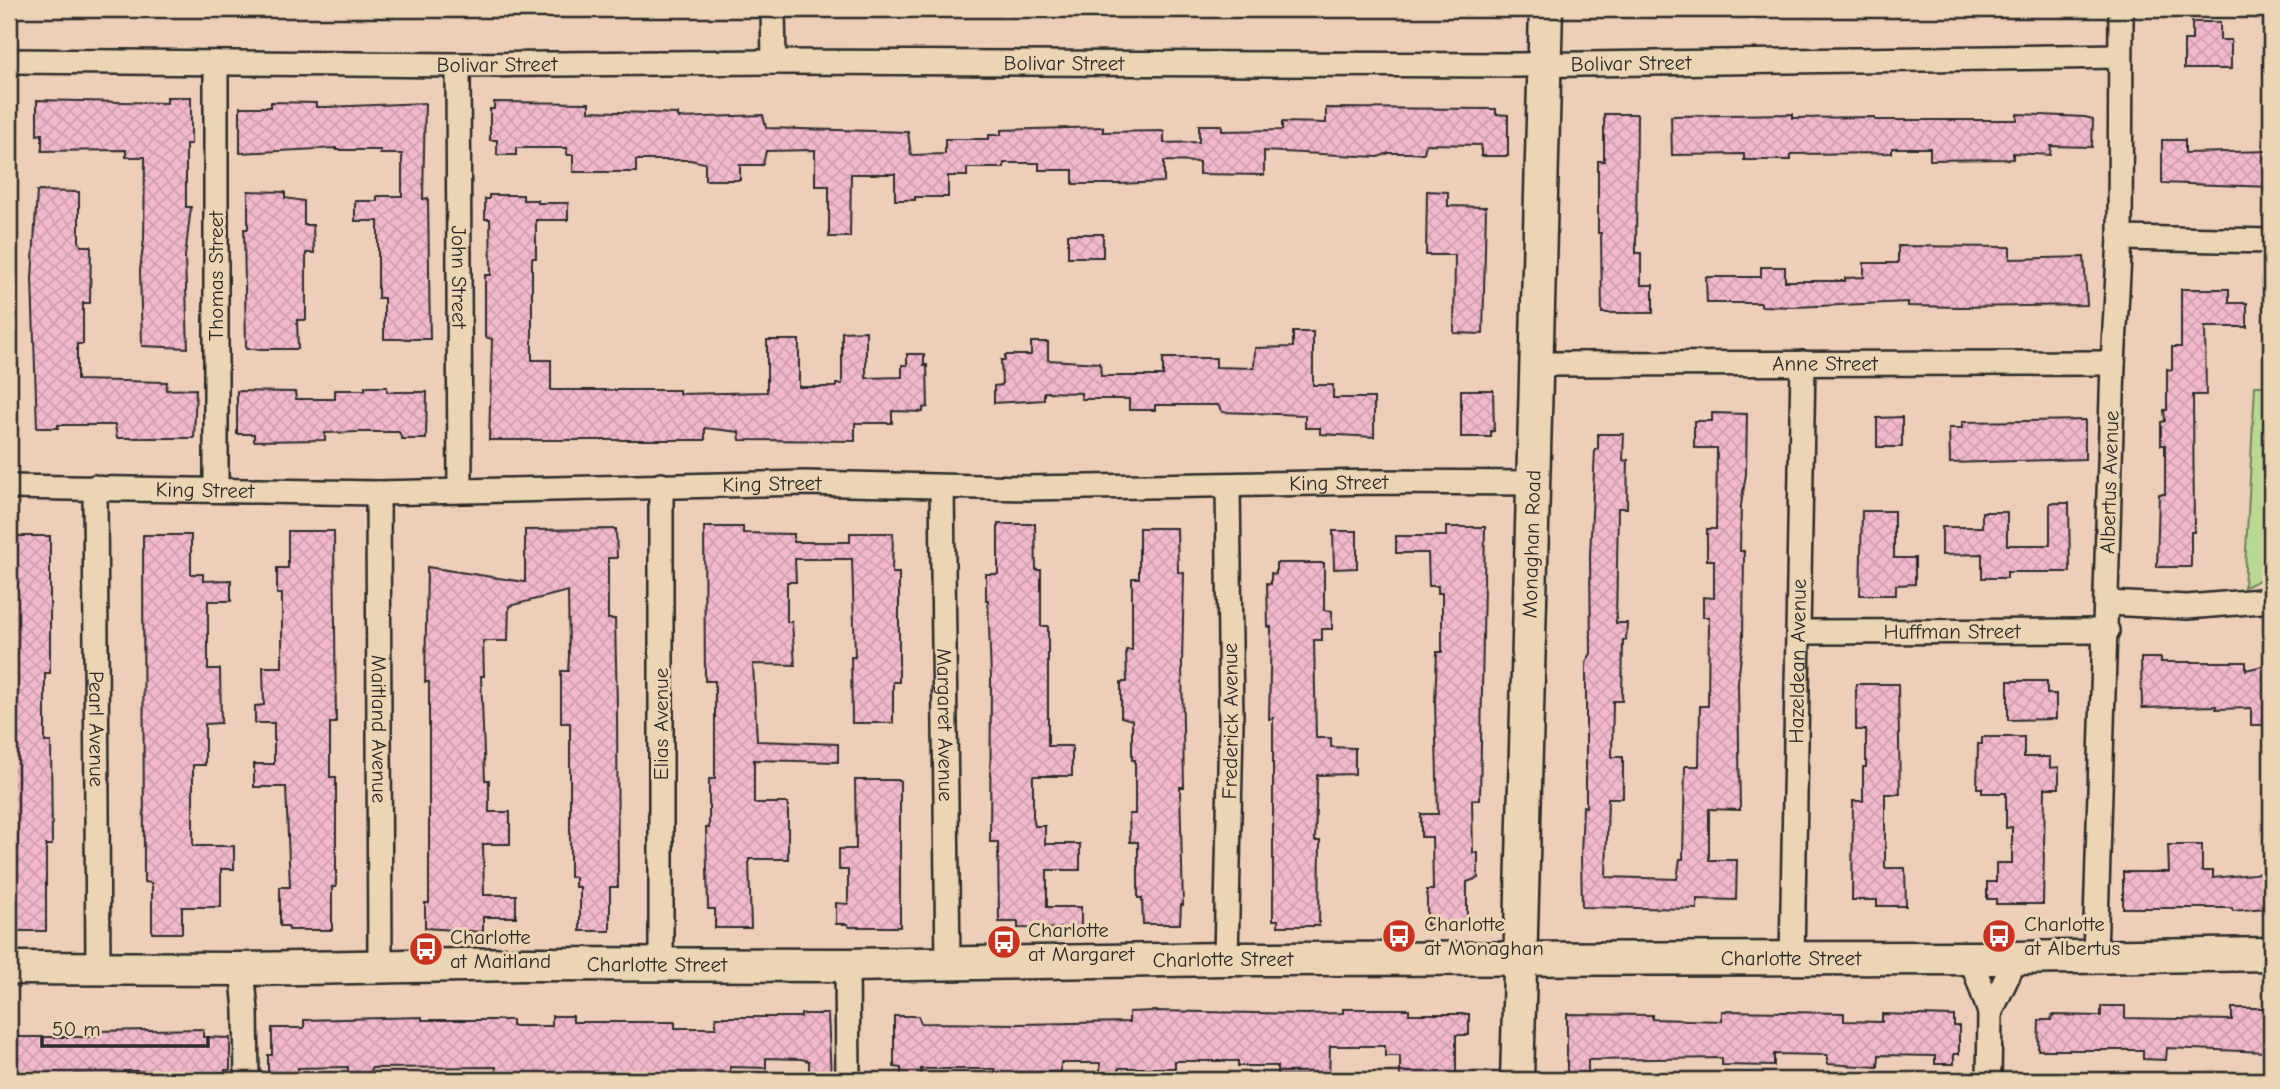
<svg xmlns="http://www.w3.org/2000/svg" width="2280" height="1089" font-family="'Comic Neue',sans-serif">
<style>
.green{fill:#b9d992;stroke:#72825e;stroke-width:2}
.building{fill:url(#building-cross-hatch);stroke:#2b2b2b;stroke-width:2}
.lines{fill:none;stroke-linecap:round;stroke-linejoin:round}
.minor-casing{stroke:#2b2b2b;stroke-width:28}
.secondary-casing{stroke:#2b2b2b;stroke-width:37}
.minor{stroke:#ecd5b4;stroke-width:23}
.secondary{stroke:#ecd5b4;stroke-width:32}
.labels{text-anchor:middle;dominant-baseline:central;stroke-width:6;stroke-linejoin:round;paint-order:stroke}
.street-label{font-size:21px;fill:#2b2b2b;stroke:#ecd5b4}
.poi-label{font-size:21px;fill:#2b2b2b;stroke:#ecd5b4;text-anchor:start}
</style>
<defs>
<pattern id="building-cross-hatch" width="8" height="8" patternUnits="userSpaceOnUse" patternTransform="scale(1.75)"><rect width="8" height="8" fill="#f2b8cb"/><path d="M0 0l8 8M0 8l8-8" fill="none" stroke="#d09eae"/></pattern>
</defs>
<rect width="100%" height="100%" fill="#edcfb9"/>
<filter id="ink" filterUnits="userSpaceOnUse"><feTurbulence type="fractalNoise" baseFrequency=".0143" numOctaves="2"/><feDisplacementMap in="SourceGraphic" scale="14" xChannelSelector="R" yChannelSelector="G"/><feConvolveMatrix kernelMatrix="1 2 1 2 8 2 1 2 1" color-interpolation-filters="sRGB"/></filter>
<g filter="url(#ink)">
<path class="green" d="M2255,386H2271V575L2244,587Z"/>
<path class="building" d="M2192,22H2220V40H2231V69H2184V40H2192Z
M167,97H191V144H186V207H191L185,257L188,348L142,346L140,270L144,239L145,157H126V150L42,151V134L37,135V100L167,103Z
M271,102L316,103V107H325L425,103L423,199L428,198L430,339H384V298H378V221H355V201H377V196H402V154H380V150H336V148L240,153V107H271Z
M494,102L589,103V111L678,114V118L763,115L766,128L908,132L911,155L945,154V139H989V135H1001V130L1103,127V132L1164,131V143L1199,142V125H1222V131L1282,130V122L1326,123V108L1496,109V114L1508,115V156H1481V145L1426,144L1424,153H1389L1378,157L1264,151V175L1199,174V162L1164,161V182L1118,184H1073V170H1039V163H1004V168H967V176H948V197H915V200H895V174H851L850,237H829V186H815V150L766,151L763,165H740V180H705V163L690,160H636V172H573V155H567V148H516V155H497V140H490V109H494Z
M1604,114H1637L1636,253H1641V285H1653V313H1602L1601,233H1598V161H1604Z
M1793,114V118L1875,117V120H2017V114L2085,117L2093,119L2092,147L2051,146L2050,155L2013,153V159L1930,160V148H1892V153L1791,154V160H1744V154L1672,155L1671,116Z
M2162,140H2185V153L2271,151V187L2162,183Z
M37,191L79,192V241L81,246H91L90,303H83V344H77V380L167,382L166,390L196,389L194,438H117L115,425H58V428H37L32,279Z
M248,191L285,192V198L304,201V225H313L314,253H306V320H297L298,349H246L244,229H248Z
M1427,191L1448,192V206L1486,207L1483,334L1454,333L1455,255H1426Z
M489,195H523V200H538V203H568V220H536V258H532V360H551V390H679V394L767,392V340H799V387H836V384H842V332L866,331V378L902,377V365H907V354H924V365H927L928,407L923,408V412L892,411V423H855V441L740,440L739,432L705,428V440H489L492,339L485,337V275H491L490,219H485V199H489Z
M1068,234H1103V257H1068Z
M1898,246L2010,247V259L2084,257L2087,305L1962,307L1908,306V302L1795,307L1761,306V303H1707L1706,277H1761V267H1785V281H1845V278L1864,277V263H1898Z
M2181,289H2229V303H2247V327H2205L2206,395H2193L2194,532H2191V567H2157L2159,494H2165V445H2161V422L2165,421L2164,410H2167V369L2172,370V347H2181Z
M1293,332H1313V385H1333V398H1374V437L1320,434V428H1305V415L1222,412L1218,405H1155V410H1129V399H1081V393L1044,392V400L994,403V386L1002,385L1001,360H1005V355H1031V342H1048V360L1100,363L1101,376H1163V358H1216V367L1254,368L1255,348L1293,347Z
M365,387H387V392H427L426,439H402L399,432H361L325,433V440L254,441V434H237V391L295,392L296,399H335V390H365Z
M1461,390H1493L1494,431H1491V437H1461Z
M1712,413L1747,414L1746,474L1741,505L1740,551H1744L1743,639L1738,682L1740,810L1709,809V860H1737L1736,900L1697,899V909L1582,907L1581,856L1583,806L1586,807V663L1591,653L1590,556L1595,449H1598V434H1624L1623,461L1628,460L1627,508H1618L1617,567L1616,623H1627L1626,640H1623L1622,701H1613L1612,757H1623V798H1608L1606,877L1677,879L1680,859H1683L1685,766H1699L1700,706H1708L1709,617H1703V597L1714,598V560H1707V529H1716L1717,448H1694V421H1712Z
M1902,417V447H1877V418Z
M2085,420V459L1950,463L1949,428H1962V422Z
M2050,503H2069L2070,572H2007V578H1982V554L1942,555V527H1982V512H2007V545H2050Z
M1862,511H1894V558H1915V584L1896,585V595H1860Z
M998,524H1035L1036,570H1041V626H1048V746H1072V776H1033V816L1035,826H1045V844H1080V870H1047V907H1081V929L1018,928V922H999L998,842H990L991,678L988,600H986V574H998Z
M704,527H743V533L794,534V542H850V533H893L892,573H899V682H893V723H852L851,657H855L852,559H795L796,582H787V622H792L795,665L753,664L757,741L838,744V762L754,760V803H788V859H749L751,928H715V909H708L706,828H709V779H715V681H705Z
M1446,527H1485L1480,800H1472L1473,853H1478V878L1467,882V925H1427V890H1433L1432,837H1421V814H1438L1435,703L1437,652H1442V593H1438V586H1429L1428,553H1396V536H1446Z
M1139,528H1177L1178,572L1184,573L1182,665L1184,787H1180L1183,905H1181L1180,924H1143L1142,898H1138V842H1130L1129,814H1135V760H1132V720L1121,717V682H1127L1126,650H1132V578H1139Z
M616,529L617,558H608V619H615L617,707L618,887H610V931H580V887H575V877H570V723H561V671H568L569,657L568,591L509,606L508,641H483L484,676H481L485,780H489V812H510V844H483L484,895H516V917H483V932L425,928V903H429V682H425L427,567L525,582V530Z
M288,531H334L336,723H330V777H336V887H332V930H289L288,926H280V887H290L286,787H254V764H274V723H255V706L264,705L263,667H282V594H277V568H288Z
M1333,531H1357V568L1334,569Z
M143,535H191V574H203V581L231,580V601H208V669H220L221,723L205,724V765H193V846H234V869H221V907H182V933H152V886L151,883L144,882Z
M9,536H50V673H45V742H51L52,845H46V931H9Z
M1276,563H1324V610L1332,611V629H1322V640H1314L1316,738H1331V747L1355,748V774L1317,775L1315,841H1320L1319,926H1278V920H1273V718L1269,719L1271,627H1268L1267,583L1271,584V573L1276,574Z
M2141,658H2161V662H2246V670L2271,664L2269,725H2251V708L2216,709V706L2142,708Z
M2008,681H2047V694H2056V719L2008,720Z
M1856,684H1898L1900,794H1885V868H1905L1906,906H1877V900H1852L1853,801H1863V767H1866V730H1856Z
M1982,737H2024V757H2050V768L2059,767V788H2045L2043,904H1996V899H1987V882H1996V863H2012V827L2006,828V793H1982V788H1977L1978,744H1982Z
M855,780H900V927H849L848,924H836V903L848,904V870H839V849H856Z
M2168,845H2202V871H2213V878L2262,873L2265,908L2233,911L2232,908H2123V872H2169Z
M2101,1006H2125V1018L2232,1020V1008H2266V1052L2167,1048L2166,1060L2143,1059V1050H2038L2039,1020H2051L2052,1015L2101,1016Z
M1343,1009H1409V1014H1469V1035H1456V1077H1400V1056H1385V1046H1330L1329,1080H1306V1075H1277V1066H1238V1061H1175V1068H1119V1080H1100V1063H1061V1072H1014V1079H995V1069H921V1080H901V1068L894,1067V1016H918L921,1023L1019,1024L1129,1022V1012L1155,1011L1305,1014L1343,1013Z
M1722,1011L1844,1013V1021L1882,1022V1014L1954,1016V1026H1959V1054H1954V1064H1935V1056L1879,1055L1878,1067L1827,1064V1055L1774,1054V1066L1722,1065V1058L1588,1060V1076L1567,1075V1014L1652,1015V1019L1722,1021Z
M801,1014H828L831,1077H809V1061L801,1059L766,1058V1068L730,1067V1075L681,1074L676,1080H654V1072L573,1073V1080H509V1075L496,1074V1067L371,1068V1080H348V1067L298,1068V1072H268V1055H272V1028H304V1020L422,1017V1020H512V1026H552V1016H573V1022H675V1028H716V1017H801Z
M203,1029V1037L230,1038V1070H225V1080L178,1078L177,1071H124V1076L75,1074V1080L9,1079V1037H95V1031Z"/>
<g class="lines">
<g class="minor-casing">
<g id="minor">
<path d="M773,9L774,62"/>
<path id="s1" d="M9,61L458,65L774,62L1517,65L2120,56"/>
<path id="s2" d="M458,65L460,489"/>
<path d="M2120,238L2271,241"/>
<path id="s3" d="M1536,364L2113,363"/>
<path id="s4" d="M9,487L378,493L803,483L1028,488L1377,482L1534,483"/>
<path id="s5" d="M95,487L98,968"/>
<path id="s6" d="M942,487L948,963"/>
<path d="M216,489V63"/>
<path id="s7" d="M378,493L380,965"/>
<path d="M2107,603L2187,607L2261,601L2271,597"/>
<path id="s8" d="M1798,632L2107,631"/>
<path id="s9" d="M2095,956L2113,363L2120,238L2121,9"/>
<path d="M1971,958L1990,1013L1989,1080"/>
<path id="s10" d="M1226,959L1231,723L1228,485"/>
<path id="s11" d="M1792,959L1803,363"/>
<path d="M661,964V485"/>
<path d="M847,965L848,1080"/>
<path d="M242,969L246,1010L247,1080"/>
<path d="M1990,1013L2016,958"/>
</g>
</g>
<g class="secondary-casing">
<g id="secondary">
<path id="s12" d="M9,968L242,969L523,964L847,965L1226,959L2016,958L2271,954"/>
<path id="s13" d="M1517,1080L1546,9"/>
</g>
</g>
<use href="#minor" class="minor"/>
<use href="#secondary" class="secondary"/>
</g>
</g>
<defs>
<g id="bus-disc" transform="scale(1.75)"><circle r="9.5" fill="#c8321e" stroke="#ecd5b4"/><path d="M-5-6H5V4H4V6H2V4H-2V6H-4V4H-5ZM-3.5-4V0h7V-4ZM-3.5 1.2v1.5H-2V1.2ZM2 1.2v1.5H3.5V1.2Z" fill="#fff"/></g>
</defs>
<g fill-rule="evenodd">
<use href="#bus-disc" x="1399" y="936"/>
<use href="#bus-disc" x="1999" y="936"/>
<use href="#bus-disc" x="1004" y="942"/>
<use href="#bus-disc" x="426" y="949"/>
</g>
<g class="labels">
<g class="street-label">
<text stroke="none"><textPath href="#s1" startOffset="1622">Bolivar Street</textPath></text>
<text stroke="none"><textPath href="#s1" startOffset="488">Bolivar Street</textPath></text>
<text stroke="none"><textPath href="#s1" startOffset="1055">Bolivar Street</textPath></text>
<text transform="translate(216 276) rotate(-90)">Thomas Street</text>
<text stroke="none"><textPath href="#s2" startOffset="212">John Street</textPath></text>
<text stroke="none"><textPath href="#s3" startOffset="289">Anne Street</textPath></text>
<text stroke="none"><textPath href="#s9" startOffset="474">Albertus Avenue</textPath></text>
<text stroke="none"><textPath href="#s4" startOffset="1330">King Street</textPath></text>
<text stroke="none"><textPath href="#s4" startOffset="763">King Street</textPath></text>
<text stroke="none"><textPath href="#s4" startOffset="196">King Street</textPath></text>
<text stroke="none"><textPath href="#s13" startOffset="536">Monaghan Road</textPath></text>
<text stroke="none"><textPath href="#s8" startOffset="154">Huffman Street</textPath></text>
<text stroke="none"><textPath href="#s11" startOffset="298">Hazeldean Avenue</textPath></text>
<text stroke="none"><textPath href="#s10" startOffset="238">Frederick Avenue</textPath></text>
<text transform="translate(661 724) rotate(-90)">Elias Avenue</text>
<text stroke="none"><textPath href="#s6" startOffset="238">Margaret Avenue</textPath></text>
<text stroke="none"><textPath href="#s5" startOffset="242">Pearl Avenue</textPath></text>
<text stroke="none"><textPath href="#s7" startOffset="236">Maitland Avenue</textPath></text>
<text stroke="none"><textPath href="#s12" startOffset="1214">Charlotte Street</textPath></text>
<text stroke="none"><textPath href="#s12" startOffset="1782">Charlotte Street</textPath></text>
<text stroke="none"><textPath href="#s12" startOffset="648">Charlotte Street</textPath></text>
</g>
<g class="poi-label">
<text x="1424" y="924">Charlotte<tspan x="1424" dy="24">at Monaghan</tspan></text>
<text x="2024" y="924">Charlotte<tspan x="2024" dy="24">at Albertus</tspan></text>
<text x="1028" y="930">Charlotte<tspan x="1028" dy="24">at Margaret</tspan></text>
<text x="450" y="937">Charlotte<tspan x="450" dy="24">at Maitland</tspan></text>
</g>
</g>
<rect width="2280" height="1089" fill="none" stroke="#ecd5b4" stroke-width="35"/>
<rect x="18" y="18" width="2245" height="1054" fill="none" stroke="#2b2b2b" stroke-width="2.5" filter="url(#ink)"/>
<path d="M42 1036v10h166v-10" fill="none" stroke="#2b2b2b" stroke-width="3.5"/>
<text x="52" y="1036" font-size="21" fill="#2b2b2b" stroke="#ecd5b4" stroke-width="5" paint-order="stroke">50 m</text>
</svg>
